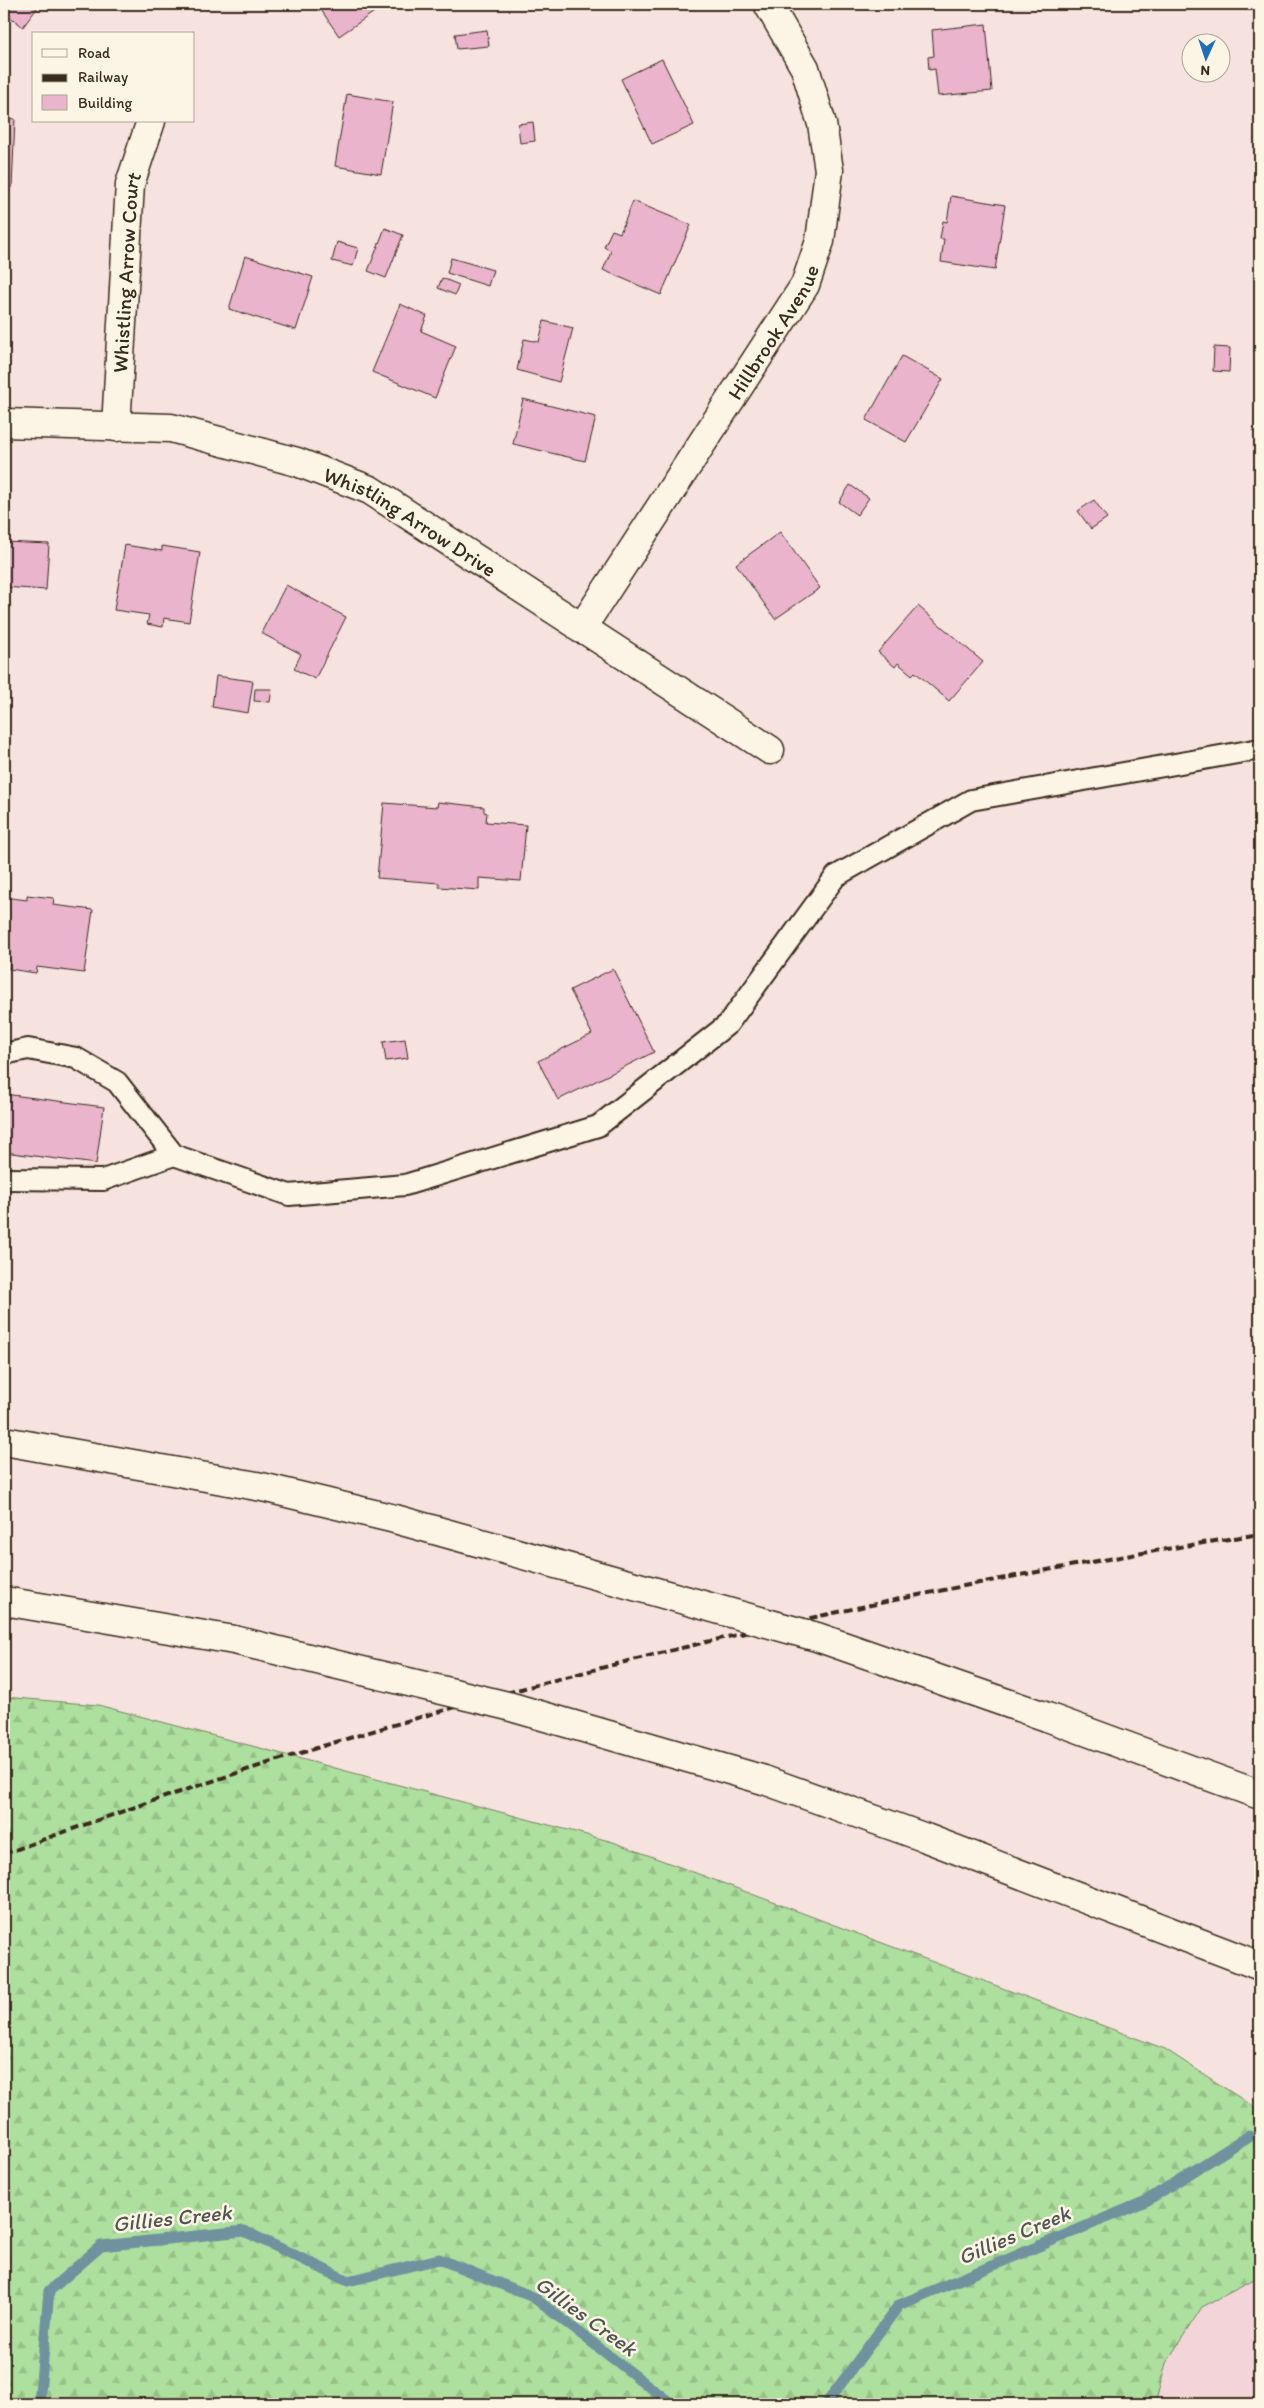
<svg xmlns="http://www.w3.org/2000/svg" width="1264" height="2408" viewBox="0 0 1264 2408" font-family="Itim,sans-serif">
<defs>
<pattern id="forest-firs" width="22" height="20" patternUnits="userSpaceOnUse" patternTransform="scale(1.25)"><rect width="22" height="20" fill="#addf9f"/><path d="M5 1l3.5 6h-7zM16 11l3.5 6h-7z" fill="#96c088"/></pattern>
</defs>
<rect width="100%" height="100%" fill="#f6e2de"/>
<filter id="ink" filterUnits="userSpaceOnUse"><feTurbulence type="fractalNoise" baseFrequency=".02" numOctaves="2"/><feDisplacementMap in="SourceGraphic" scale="10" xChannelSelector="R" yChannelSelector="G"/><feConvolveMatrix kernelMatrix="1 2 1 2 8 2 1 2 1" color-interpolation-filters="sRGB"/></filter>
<g filter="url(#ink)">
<!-- built -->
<polygon fill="#f2d4d9" points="1260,2277 1260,2404 1155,2404 1166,2363 1202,2307"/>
<!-- forest -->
<polygon fill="url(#forest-firs)" stroke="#74845e" points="4,1697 98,1705 613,1842 1165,2049 1260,2111 1260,2277 1202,2307 1166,2363 1155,2404 4,2404"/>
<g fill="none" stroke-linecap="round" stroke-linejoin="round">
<!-- stream -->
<g stroke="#6f929e" stroke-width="11">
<polyline points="39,2404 49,2291 101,2246 244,2231 348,2281 439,2259 533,2297 672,2404"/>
<polyline points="826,2404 899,2305 1146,2201 1249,2136"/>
</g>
</g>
<!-- building -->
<g fill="#e9b4cc" stroke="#3b2a1e">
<polygon points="4,4 40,4 23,27 4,12"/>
<polygon points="317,4 386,4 339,36"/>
<polygon points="986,24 992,91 938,96 935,69 929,70 928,57 934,56 932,30"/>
<polygon points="487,30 489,46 457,49 455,34"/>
<polygon points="662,59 694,125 652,144 621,79"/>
<polygon points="347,94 393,102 381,174 335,166"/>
<polygon points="4,118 15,119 12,187 4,187"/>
<polygon points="533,122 535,141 520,143 518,124"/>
<polygon points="951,196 1005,205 995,270 941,262 944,239 940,239 943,221 947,222"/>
<polygon points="633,201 691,225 661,295 603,270 611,251 604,247 612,230 620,233"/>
<polygon points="385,228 403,235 386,278 368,271"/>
<polygon points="337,242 358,248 353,266 332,261"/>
<polygon points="245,256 313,277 296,330 229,309"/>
<polygon points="451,258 493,270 488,286 447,273"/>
<polygon points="442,278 459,285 455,295 438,288"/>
<polygon points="400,304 427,316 421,331 456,346 435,398 372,372"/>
<polygon points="544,321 573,328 559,382 517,370 524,339 539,342"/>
<polygon points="1214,347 1230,348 1229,372 1213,371"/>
<polygon points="902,356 943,379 906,442 866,420"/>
<polygon points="523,399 596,417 585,461 513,444"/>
<polygon points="850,485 869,498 857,515 839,502"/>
<polygon points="1094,500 1107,518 1091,529 1078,511"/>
<polygon points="780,532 820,588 775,619 736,564"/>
<polygon points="4,542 49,544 46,590 4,587"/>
<polygon points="125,545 162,551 162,546 200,552 189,622 164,618 163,627 147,624 149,615 114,610"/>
<polygon points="286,585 346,617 315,679 294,669 301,654 261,633"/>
<polygon points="918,606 983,662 949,701 915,672 912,675 898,663 895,667 878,652"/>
<polygon points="216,676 253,681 248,713 212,707"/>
<polygon points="255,689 272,689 270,702 254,701"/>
<polygon points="438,802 484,807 484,812 487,813 486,822 526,825 521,881 479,878 479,890 439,887 439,883 377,878 384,803 437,807"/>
<polygon points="27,895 54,898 53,905 93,910 84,973 37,967 36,973 9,969 10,961 4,960 4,897 27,900"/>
<polygon points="613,969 654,1052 558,1100 538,1061 592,1034 570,990"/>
<polygon points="405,1039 408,1058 386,1061 383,1042"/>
<polygon points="4,1094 104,1107 96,1164 4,1152"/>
</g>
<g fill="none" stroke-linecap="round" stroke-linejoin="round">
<defs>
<g id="lane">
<polyline points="4,1054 28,1049 76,1058 117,1082 174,1155 289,1195 405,1185 598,1126 728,1024 836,876 971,800 1260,749"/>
<polyline points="4,1179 103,1180 174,1155"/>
</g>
<g id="street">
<path id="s1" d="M4 423 171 428 297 462 370 490 770 750"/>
<path id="s2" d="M116 427 130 184 151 121"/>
<path id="s3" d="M581 629 805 285 820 241 829 170 822 124 805 68 768 4"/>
</g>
<g id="highway">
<polyline points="4,1441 262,1487 395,1519"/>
<polyline points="4,1601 234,1640"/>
<polyline points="1047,1717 1260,1795"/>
<polyline points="764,1780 926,1838 1260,1966"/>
</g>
</defs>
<!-- lane casing -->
<use href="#lane" stroke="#3b2a1e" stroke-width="24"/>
<!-- street casing -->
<use href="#street" stroke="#3b2a1e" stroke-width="31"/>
<!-- highway casing -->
<use href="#highway" stroke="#3b2a1e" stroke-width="31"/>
<!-- lane -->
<use href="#lane" stroke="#fcf5e5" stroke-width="20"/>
<!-- street -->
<use href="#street" stroke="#fcf5e5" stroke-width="28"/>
<!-- highway -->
<use href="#highway" stroke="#fcf5e5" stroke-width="28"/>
<!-- rail -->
<path stroke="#3b2a1e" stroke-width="4" stroke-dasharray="8 4" stroke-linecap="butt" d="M4 1854C410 1703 833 1600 1260 1534"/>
<defs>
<g id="highway-bridge">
<polyline points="395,1519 817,1637 1047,1717"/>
<polyline points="234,1640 508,1706 764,1780"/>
</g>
</defs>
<!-- highway-bridge casing -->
<use href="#highway-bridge" stroke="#3b2a1e" stroke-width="31" stroke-linecap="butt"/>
<!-- highway-bridge -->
<use href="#highway-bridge" stroke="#fcf5e5" stroke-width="28"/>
</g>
</g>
<g text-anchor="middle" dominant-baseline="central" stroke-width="5" stroke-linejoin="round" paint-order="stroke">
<!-- street labels -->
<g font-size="21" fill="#3b2a1e" stroke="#fcf5e5">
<text stroke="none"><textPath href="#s2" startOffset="155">Whistling Arrow Court</textPath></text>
<text stroke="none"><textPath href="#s3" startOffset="354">Hillbrook Avenue</textPath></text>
<text stroke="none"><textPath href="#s1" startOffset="426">Whistling Arrow Drive</textPath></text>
</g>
<!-- water labels -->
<g font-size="22" font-style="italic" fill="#515654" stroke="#fcf5e5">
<text transform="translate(172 2218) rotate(-6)">Gillies Creek</text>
<text transform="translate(1014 2235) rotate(-23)">Gillies Creek</text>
<text transform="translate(586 2316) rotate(36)">Gillies Creek</text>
</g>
</g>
<!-- margin -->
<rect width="1264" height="2408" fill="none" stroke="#fcf5e5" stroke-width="20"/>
<rect x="10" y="10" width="1244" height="2388" fill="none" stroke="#3b2a1e" stroke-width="2" filter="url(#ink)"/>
<!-- legend -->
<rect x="32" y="32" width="162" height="90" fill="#fcf5e5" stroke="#afa495"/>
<rect x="42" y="49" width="25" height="8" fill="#fcf5e5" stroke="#afa495"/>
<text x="78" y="58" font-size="15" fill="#3b2a1e">Road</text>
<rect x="42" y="74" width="25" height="8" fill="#3b2a1e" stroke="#afa495"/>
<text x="78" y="82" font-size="15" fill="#3b2a1e">Railway</text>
<rect x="42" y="95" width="25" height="15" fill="#e9b4cc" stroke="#afa495"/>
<text x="78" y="108" font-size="15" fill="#3b2a1e">Building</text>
<!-- north arrow -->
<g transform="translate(1206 58) rotate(183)"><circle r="24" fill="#fcf5e5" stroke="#afa495"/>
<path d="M0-4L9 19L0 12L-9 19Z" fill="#1f6fb2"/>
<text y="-8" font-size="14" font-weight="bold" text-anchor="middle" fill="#3b2a1e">N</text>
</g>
</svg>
